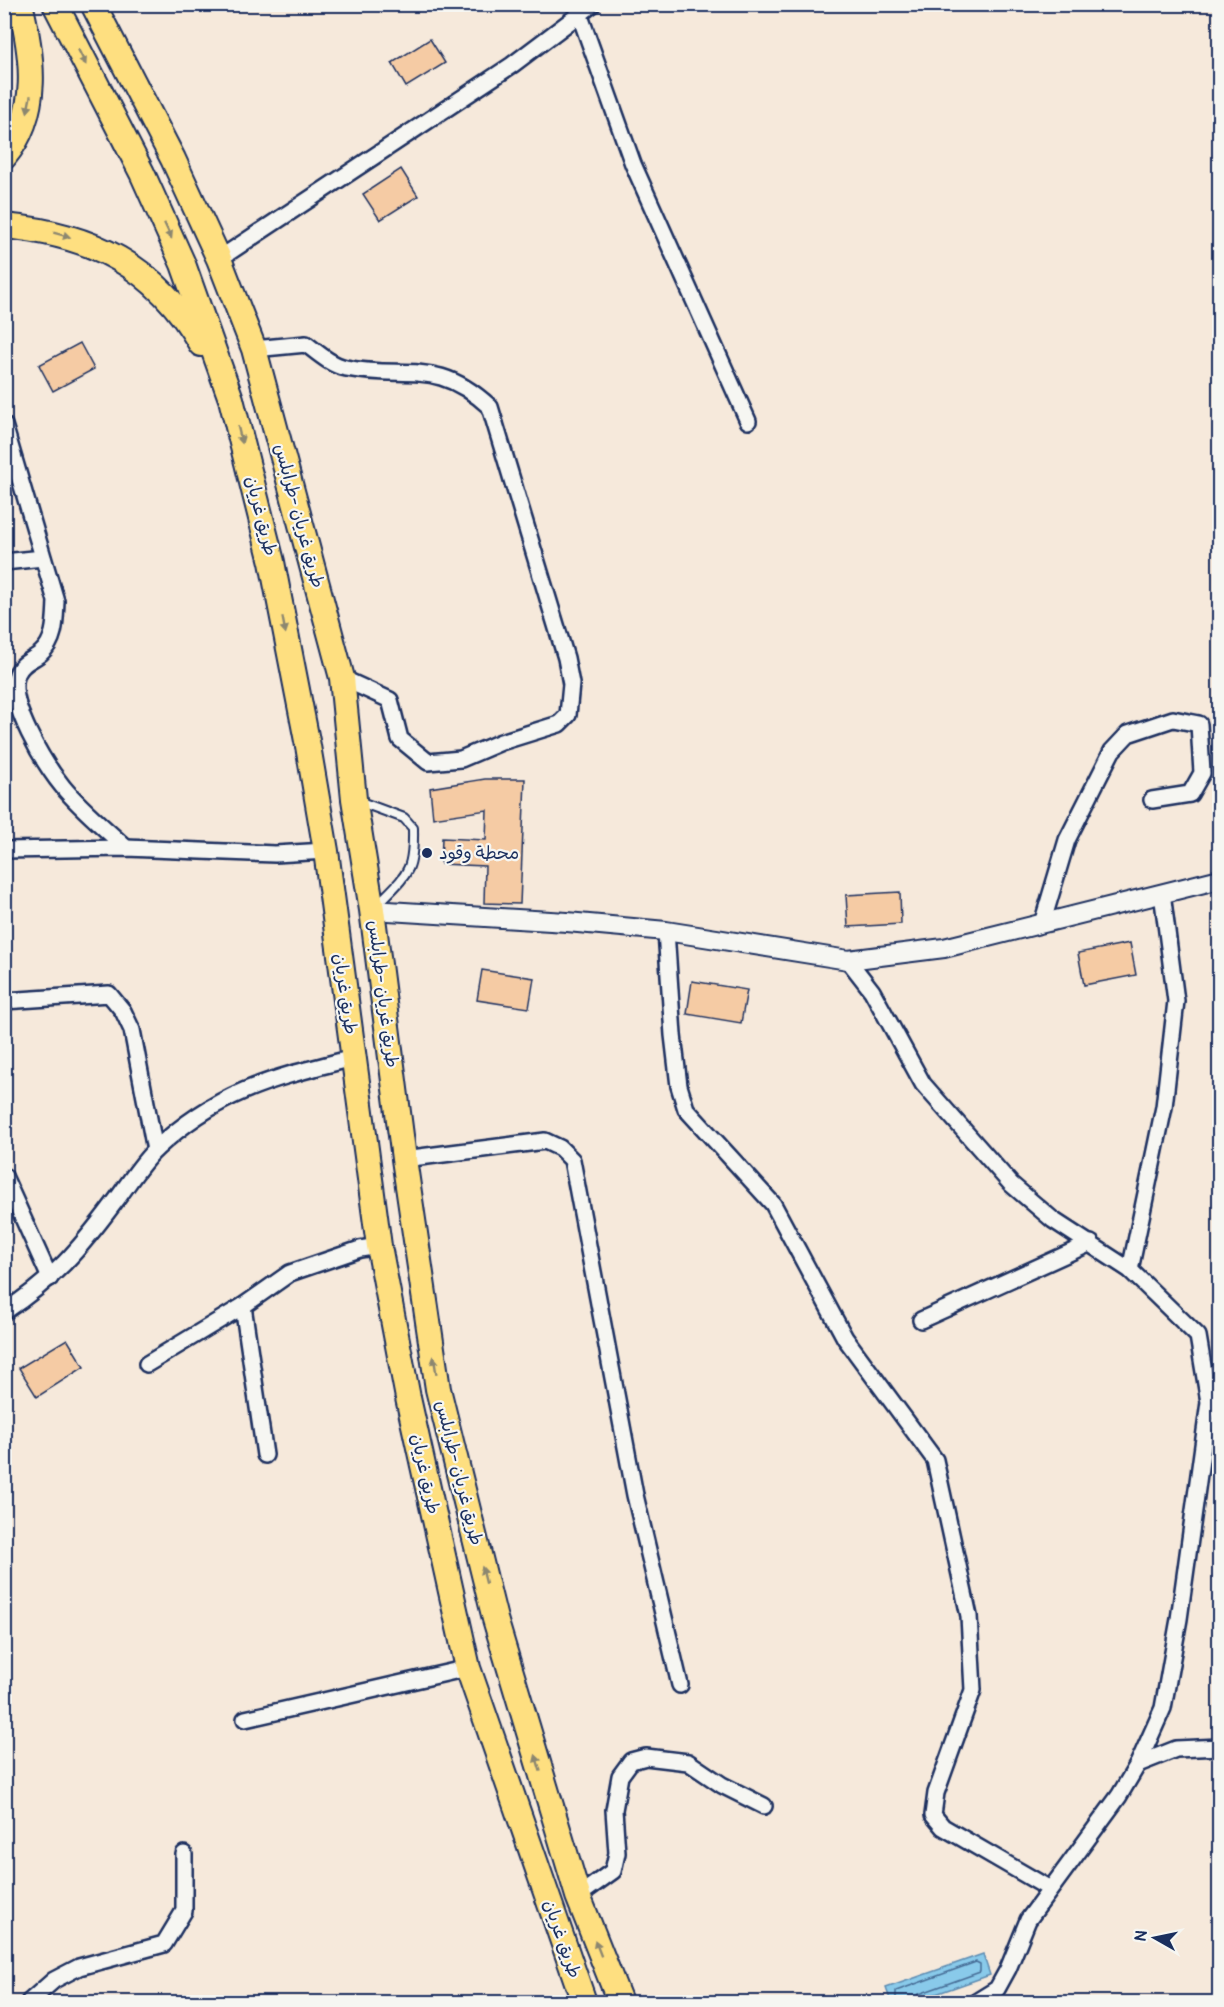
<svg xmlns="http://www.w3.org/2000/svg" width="1224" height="2007" viewBox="0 0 1224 2007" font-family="Pangolin,'Playpen Sans Arabic',sans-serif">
<rect width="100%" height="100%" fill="#f6e9db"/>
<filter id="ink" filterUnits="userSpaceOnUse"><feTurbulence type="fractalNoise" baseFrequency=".0167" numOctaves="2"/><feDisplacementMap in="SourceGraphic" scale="12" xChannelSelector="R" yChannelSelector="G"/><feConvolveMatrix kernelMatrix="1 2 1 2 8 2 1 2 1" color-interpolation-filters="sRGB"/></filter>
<g filter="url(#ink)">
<!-- water -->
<polygon fill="#89caea" stroke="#5d8cb2" stroke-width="1.5" points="983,1954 990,1975 913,2002 891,2002 886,1988"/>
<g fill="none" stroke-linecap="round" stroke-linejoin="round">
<!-- shore -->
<polyline stroke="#476d96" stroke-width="1.5" points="896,2002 896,1991 976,1962 980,1964 980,1972 919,1994 914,2002"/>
</g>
<!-- building -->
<g fill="#f5cba4" stroke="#1b2f5e" stroke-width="1.5">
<polygon points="430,39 445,63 406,87 392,63"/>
<polygon points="401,169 418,196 380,220 363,194"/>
<polygon points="80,343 94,369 53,391 39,365"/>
<polygon points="485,779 525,779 520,904 484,903 485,866 441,864 442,838 486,840 487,810 433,818 430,788"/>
<polygon points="900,892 901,924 848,927 846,895"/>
<polygon points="1130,943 1136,975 1084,985 1078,953"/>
<polygon points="482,970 534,978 529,1008 477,1000"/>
<polygon points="692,981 747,990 741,1023 687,1014"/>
<polygon points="67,1339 84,1367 37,1397 19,1368"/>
</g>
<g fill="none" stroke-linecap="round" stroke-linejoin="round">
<defs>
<path id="service" d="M358 801 404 818 413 828C414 873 407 874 377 905"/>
<g id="minor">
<polyline points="579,13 633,164 748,421"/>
<polyline points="219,259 512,65 593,4"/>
<path d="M254 349 306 344C318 353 331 365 346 368 407 380 436 357 490 407L566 658 571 684 568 715 559 724 501 742 461 759 428 762 400 739 390 700 342 678"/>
<path d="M4 425 56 601C55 619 56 640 41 653 33 660 22 662 17 674 6 702 45 765 63 787 81 809 105 828 126 848"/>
<polyline points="4,562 43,558"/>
<polyline points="4,850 126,848 275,854 326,851"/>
<polyline points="1042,924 1067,840 1112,751 1128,734 1173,719 1199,724 1202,773 1190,794 1152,800"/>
<polyline points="666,931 673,1035 679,1086 686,1109 773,1204 845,1338 935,1460 969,1616 973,1690 936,1793 933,1815 943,1827 1050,1889"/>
<polyline points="848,960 872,991 923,1084 1011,1184 1053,1220 1130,1270 1198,1336 1209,1402 1179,1619 1163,1708 1138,1764 1119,1796 1028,1920 1008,1969 997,1989 976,2002"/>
<polyline points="4,1001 109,994 123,1011 132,1030 155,1150"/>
<polyline points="404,1159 545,1141 560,1148 572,1160 635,1495 680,1685"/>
<polyline points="4,1176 50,1278"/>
<polyline points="1130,1270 1164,1107 1176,1001 1162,893"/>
<polyline points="243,1306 265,1455"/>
<path d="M4 1312C54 1279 79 1250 114 1203 128 1185 140 1164 156 1149 219 1090 274 1078 353 1058"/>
<polyline points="921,1320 1091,1243"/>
<polyline points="147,1364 243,1306 290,1273 360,1249 379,1246"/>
<polyline points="245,1719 468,1668"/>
<polyline points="1138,1764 1176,1749 1220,1747"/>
<polyline points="578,1896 613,1871 617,1853 614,1810 620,1776 631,1761 646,1757 688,1762 722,1785 764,1806"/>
<polyline points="29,2002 54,1980 79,1967 164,1944 184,1911 184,1854"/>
</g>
<polyline id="tertiary" points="372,910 567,922 666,931 848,960 944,948 1220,879"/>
<g id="trunk">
<polyline points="55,4 142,173 183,264 231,399 272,562 308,746 326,851 379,1246 408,1398 468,1668 584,2002"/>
<polyline points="93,4 173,159 219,259 254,349 342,678 354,799 372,910 404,1159 438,1389 495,1619 578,1896 620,2002"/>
<path d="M4 157C41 113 33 56 20 4"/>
<path d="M4 226C91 234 157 266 201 344"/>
</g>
</defs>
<!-- service casing -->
<use href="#service" stroke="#1b2f5e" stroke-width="12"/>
<!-- minor casing -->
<use href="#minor" stroke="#1b2f5e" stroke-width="20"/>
<!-- tertiary casing -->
<use href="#tertiary" stroke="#1b2f5e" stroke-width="22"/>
<!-- trunk casing -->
<use href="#trunk" stroke="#1b2f5e" stroke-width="28"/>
<!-- service -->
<use href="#service" stroke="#f6f6f2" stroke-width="8"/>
<!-- minor -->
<use href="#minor" stroke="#f6f6f2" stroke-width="15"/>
<!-- tertiary -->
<use href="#tertiary" stroke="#f6f6f2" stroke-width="18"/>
<!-- trunk -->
<use href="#trunk" stroke="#fedf80" stroke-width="24"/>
</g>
<!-- one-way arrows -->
<defs><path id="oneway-solid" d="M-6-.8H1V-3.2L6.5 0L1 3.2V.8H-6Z" transform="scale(1.5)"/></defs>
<g fill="#8c876f">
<use href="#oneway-solid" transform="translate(82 57) rotate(63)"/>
<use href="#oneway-solid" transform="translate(29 104) rotate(101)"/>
<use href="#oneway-solid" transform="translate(168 231) rotate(65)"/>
<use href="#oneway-solid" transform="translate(62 235) rotate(15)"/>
<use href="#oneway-solid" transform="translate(240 435) rotate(76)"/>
<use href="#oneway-solid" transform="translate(284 625) rotate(79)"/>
<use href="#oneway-solid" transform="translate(435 1365) rotate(-99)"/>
<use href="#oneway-solid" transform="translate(484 1575) rotate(-104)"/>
<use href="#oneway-solid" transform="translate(538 1763) rotate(-107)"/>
<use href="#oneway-solid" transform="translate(598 1948) rotate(-111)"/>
</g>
</g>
<!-- markers -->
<circle fill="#1b2f5e" stroke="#f6f6f2" stroke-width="2" cx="427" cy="853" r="6"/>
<g text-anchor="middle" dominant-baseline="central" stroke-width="4.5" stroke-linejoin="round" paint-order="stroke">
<!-- street labels -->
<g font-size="18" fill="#1b2f5e" stroke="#f6f6f2">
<text transform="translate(261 516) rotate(76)">طريق غريان</text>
<text transform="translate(299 516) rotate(75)">طريق غريان -طرابلس</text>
<text transform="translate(345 994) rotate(82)">طريق غريان</text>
<text transform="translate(383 994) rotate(83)">طريق غريان -طرابلس</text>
<text transform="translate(459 1473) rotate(76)">طريق غريان -طرابلس</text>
<text transform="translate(425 1474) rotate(78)">طريق غريان</text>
<text transform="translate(562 1939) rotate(71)">طريق غريان</text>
</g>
<!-- poi labels -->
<g font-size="18" fill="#1b2f5e" stroke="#f6f6f2" text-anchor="start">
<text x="439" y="853">محطة وقود</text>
</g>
</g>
<!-- margin -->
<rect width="1224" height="2007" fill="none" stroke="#f6f6f2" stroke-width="24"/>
<rect x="12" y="12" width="1200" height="1983" fill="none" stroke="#1b2f5e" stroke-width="2" filter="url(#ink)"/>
<!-- north arrow -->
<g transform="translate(1155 1938) rotate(279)" stroke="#f6f6f2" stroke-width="4.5" paint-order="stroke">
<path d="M0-4.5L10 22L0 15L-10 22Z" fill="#1b2f5e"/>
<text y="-9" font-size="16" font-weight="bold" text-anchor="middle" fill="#1b2f5e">N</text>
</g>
</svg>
